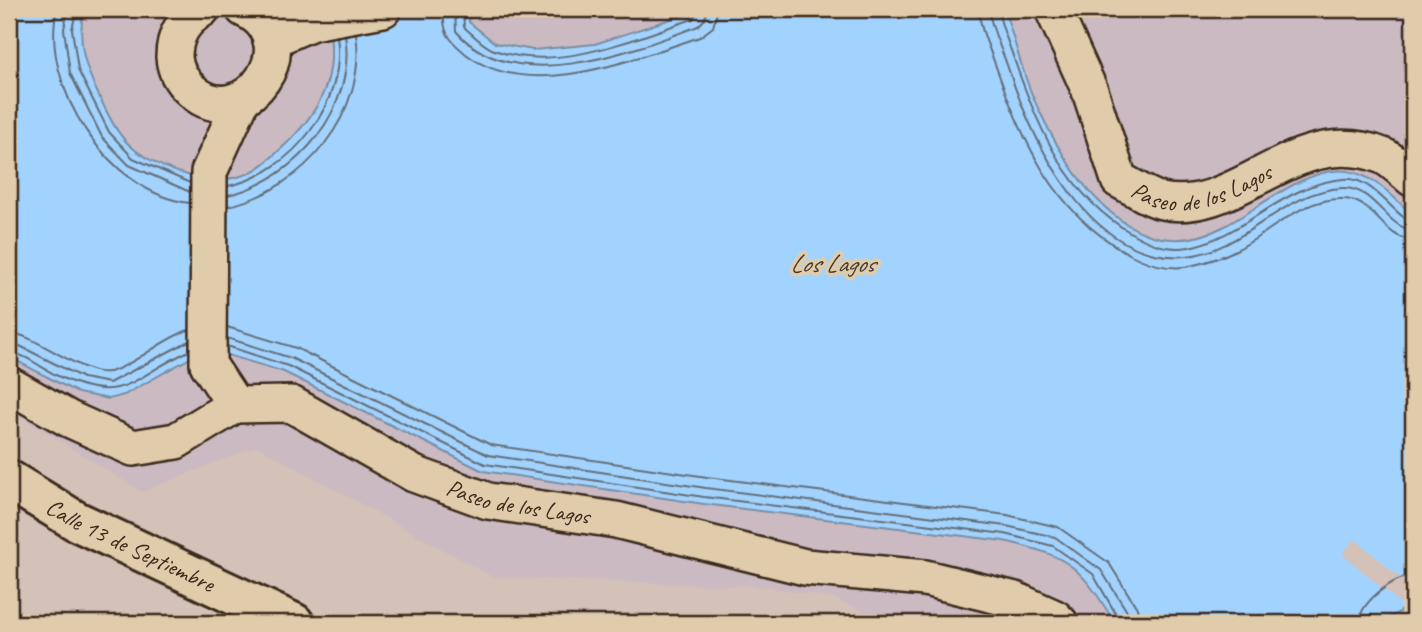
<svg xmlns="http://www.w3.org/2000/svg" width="1422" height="632" viewBox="0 0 1422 632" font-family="Caveat,sans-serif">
<rect width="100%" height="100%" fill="#d4c1b8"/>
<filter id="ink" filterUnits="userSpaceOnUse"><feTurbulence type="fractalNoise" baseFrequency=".0143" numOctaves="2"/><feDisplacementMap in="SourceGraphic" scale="14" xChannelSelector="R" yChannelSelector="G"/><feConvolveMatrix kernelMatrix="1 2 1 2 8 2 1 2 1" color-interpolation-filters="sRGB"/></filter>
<g filter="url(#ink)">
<!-- built -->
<polygon fill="#cbbac2" points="9,9 1413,9 1413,623 890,623 833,598 769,587 492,577 257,446 142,492 9,409"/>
<!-- water -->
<path fill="#a2d3ff" stroke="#798fa5" stroke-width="2" d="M9 9H84C76 43 86 70 101 100 110 119 120 140 138 152 166 172 211 187 244 175 259 170 271 158 283 147 326 107 342 66 324 9H470L469 22 495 43 533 50 595 44 701 9H1004C1016 43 1024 82 1041 114 1074 183 1136 272 1223 227 1257 210 1306 166 1347 171 1374 175 1394 197 1412 215L1413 600 1406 608 1380 623H1115C1080 566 1070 556 1004 541L704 504 483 471 284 372 218 352 194 356 124 395 109 399 78 393 9 357Z"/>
<!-- pier -->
<polygon fill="#d4c1b8" points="1355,539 1413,589 1413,600 1406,608 1342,554"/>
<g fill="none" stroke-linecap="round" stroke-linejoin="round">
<!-- shore -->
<g stroke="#646e78" stroke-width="2">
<path d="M57 9C39 85 109 194 190 203"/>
<polyline points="68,9 64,29 70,73 102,137 129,165 190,192"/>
<polyline points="77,9 72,29 78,70 109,132 133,158 190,183"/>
<path d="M444 9C442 32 449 40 466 54 529 103 633 59 700 37L713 27 718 9"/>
<path d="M455 9 456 31C513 98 630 52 698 26L705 19 707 9"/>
<path d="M463 9 464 27C472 34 483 46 494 50 558 73 632 39 693 19L698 9"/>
<path d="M979 9C979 27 989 47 995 64 1021 138 1053 211 1124 251 1144 263 1171 272 1194 265 1207 262 1222 257 1234 251 1269 235 1301 197 1343 199 1374 199 1383 239 1413 240"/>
<path d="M989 9C990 27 1001 47 1007 65 1032 140 1089 265 1187 256 1245 250 1283 191 1342 188 1374 186 1386 228 1413 230"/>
<path d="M998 9C1000 25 1009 43 1014 59 1038 128 1067 197 1133 234 1150 244 1169 251 1189 247 1245 236 1283 184 1343 179 1375 176 1394 219 1413 221"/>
<path d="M228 186C292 173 347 102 337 37"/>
<path d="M228 195C297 180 357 107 345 35"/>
<path d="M228 206C304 190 368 112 356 34"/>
<polyline points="227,327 296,348 491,445 707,477 1007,515 1058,527 1109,563 1137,608 1140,623"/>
<path d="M9 333C36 333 87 381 113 371 140 361 162 339 189 330"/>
<polyline points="227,338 291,358 488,455 706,488 1006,526 1055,537 1101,570 1128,613 1130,623"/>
<polyline points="9,343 18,345 83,378 109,383 189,341"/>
<polyline points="227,346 288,366 485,464 704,497 1005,534 1053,546 1093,574 1121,623"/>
<path d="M9 352C25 354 43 369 58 376 124 407 132 377 189 351"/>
<path d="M1359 623C1360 602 1393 577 1413 576"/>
</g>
<defs>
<g id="pedestrian">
<path d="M202 9C184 20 174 35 174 57 175 70 181 81 191 90 243 139 312 40 244 9"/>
<path id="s1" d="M1053 9 1090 91 1119 180C1132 186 1148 198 1162 201 1239 217 1294 121 1383 156 1394 161 1404 172 1413 179"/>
<polyline points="271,40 312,22 383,9"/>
<path id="s2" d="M9 385 69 419 133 448 176 441 235 405 291 404 414 474 488 501 616 520 805 567 925 578 1015 600 1055 618 1060 623"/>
<polyline points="235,405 208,364 209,172 242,99"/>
</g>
<g id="minor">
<path id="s3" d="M9 480 76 521 294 623"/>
</g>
</defs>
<!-- pedestrian casing -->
<use href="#pedestrian" stroke="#3b2a1e" stroke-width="40"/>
<!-- minor casing -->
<use href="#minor" stroke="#3b2a1e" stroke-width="44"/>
<!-- pedestrian -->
<use href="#pedestrian" stroke="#e0ccaa" stroke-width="35"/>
<!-- minor -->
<use href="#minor" stroke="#e0ccaa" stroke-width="38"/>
</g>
</g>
<g text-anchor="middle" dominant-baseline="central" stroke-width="7" stroke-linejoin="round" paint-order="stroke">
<!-- street labels -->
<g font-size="24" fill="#3b2a1e" stroke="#e0ccaa">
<text stroke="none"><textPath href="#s1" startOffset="273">Paseo de los Lagos</textPath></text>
<text stroke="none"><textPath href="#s2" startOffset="558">Paseo de los Lagos</textPath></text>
<text stroke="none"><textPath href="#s3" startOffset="138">Calle 13 de Septiembre</textPath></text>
</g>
<!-- water labels -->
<g font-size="26" font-style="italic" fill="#453b34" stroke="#e0ccaa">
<text x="832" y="263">Los Lagos</text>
</g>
</g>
<!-- margin -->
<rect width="1422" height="632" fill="none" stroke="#e0ccaa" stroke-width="35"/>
<rect x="18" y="18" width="1387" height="597" fill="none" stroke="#3b2a1e" stroke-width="2.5" filter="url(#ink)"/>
</svg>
